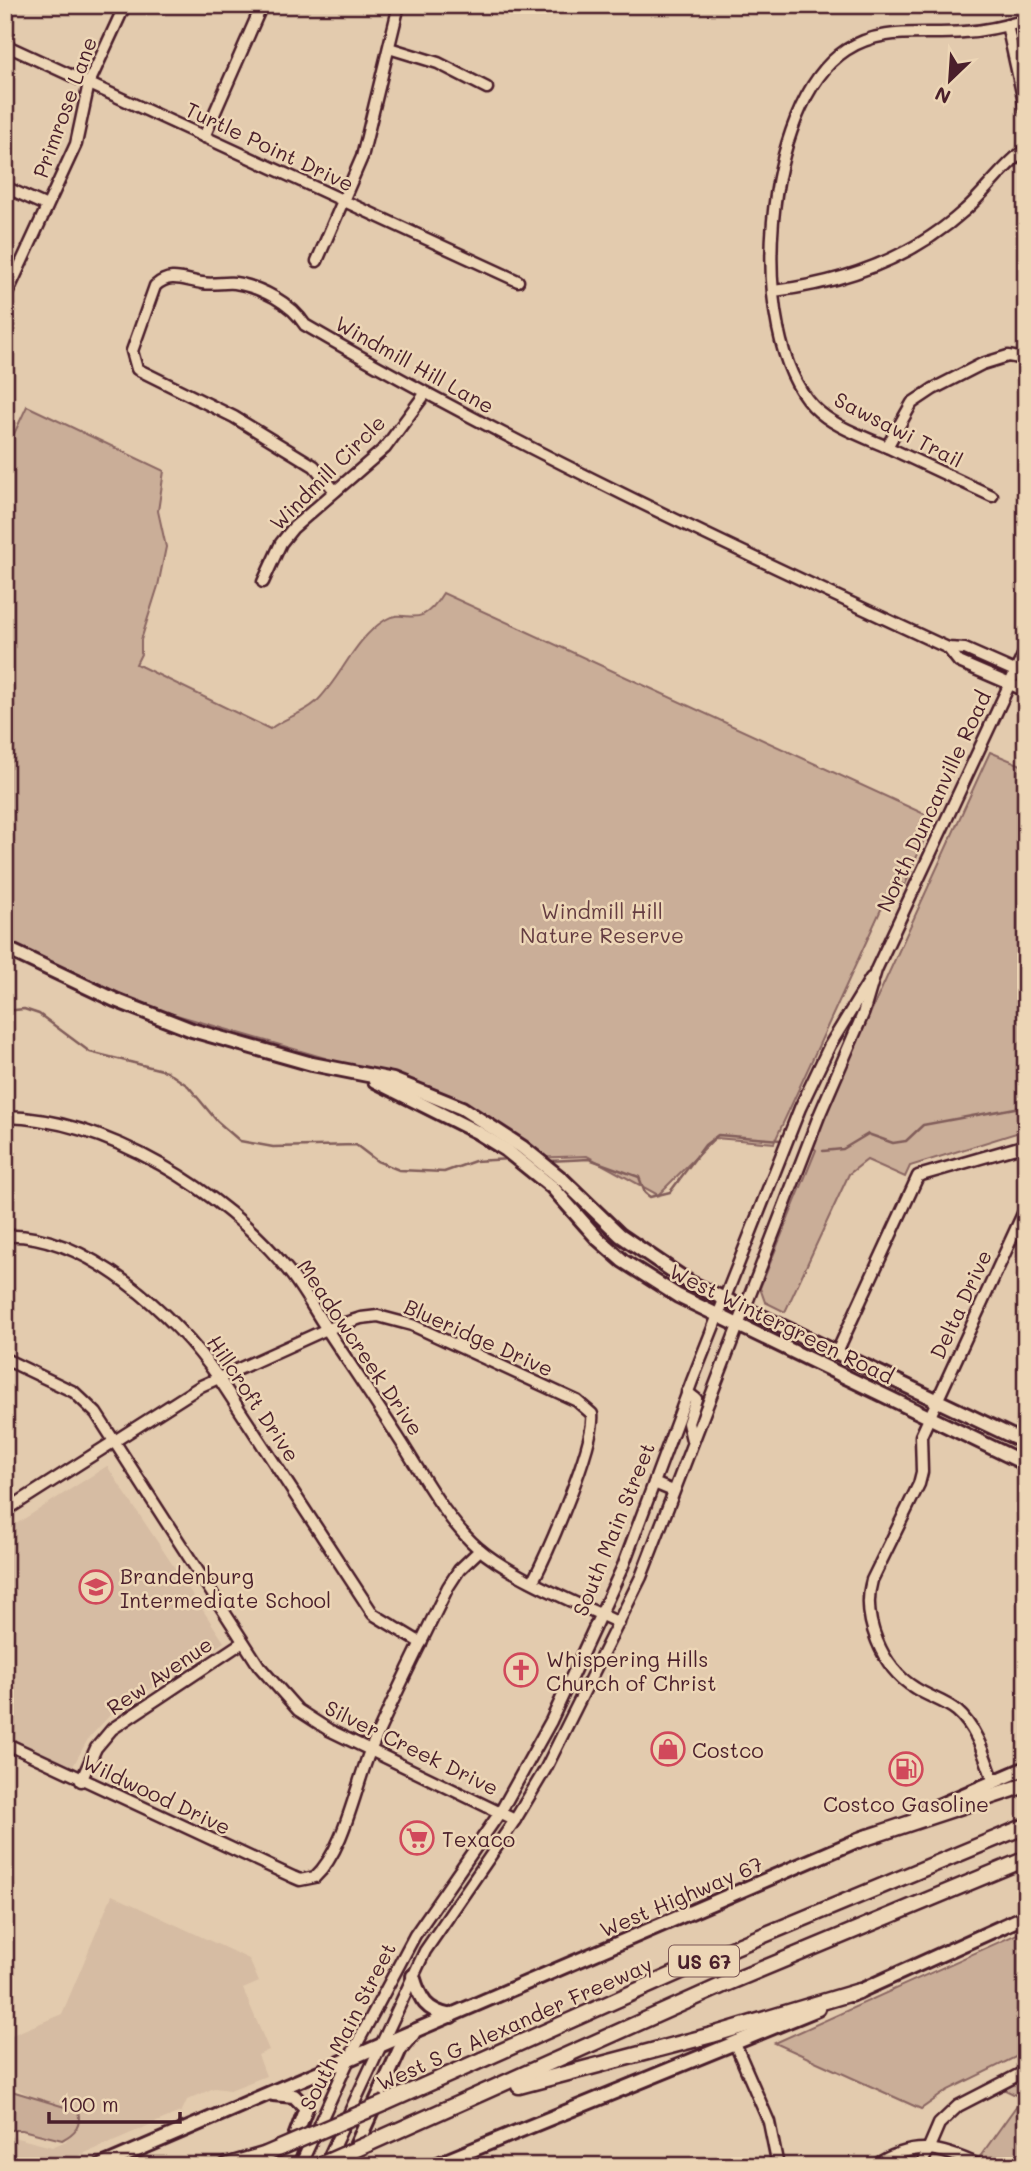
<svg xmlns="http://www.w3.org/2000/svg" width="1031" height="2171" viewBox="0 0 1031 2171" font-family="Mali,sans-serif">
<rect width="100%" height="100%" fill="#e3cbae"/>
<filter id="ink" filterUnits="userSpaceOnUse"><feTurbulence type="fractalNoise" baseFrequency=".0143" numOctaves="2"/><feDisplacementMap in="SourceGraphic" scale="14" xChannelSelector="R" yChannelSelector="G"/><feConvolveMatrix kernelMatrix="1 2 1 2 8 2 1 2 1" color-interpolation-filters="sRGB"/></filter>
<g filter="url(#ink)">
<!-- built -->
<g fill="#d6bca3">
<polygon points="107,1466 224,1642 110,1715 88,1739 72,1768 5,1737 5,1531"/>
<polygon points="112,1895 249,1959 259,1982 243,1989 269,2050 258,2055 266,2076 230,2090 214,2088 187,2100 182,2111 55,2166 5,2166 5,2135 52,2147 66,2141 74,2127 70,2119 18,2089 5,2088 5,2045 12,2035 62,2014"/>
</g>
<!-- green -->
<g fill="#caae98" stroke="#8a6662" stroke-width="2">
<path d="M27 406 164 471 158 511 166 547 158 586 141 640V654L136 664 270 729C284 718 303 714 316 702 342 677 353 640 385 620 407 606 418 634 443 593L933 818 905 885 894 881 774 1143 715 1138 658 1195 587 1156 530 1158 465 1112 404 1081 149 1007 5 940V453Z"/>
<polygon points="990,752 1026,767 1026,1130 910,1166 905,1177 867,1160 849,1174 785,1312 765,1302 760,1288 816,1150 810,1145"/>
<polygon points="1026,1930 1026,2052 948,2090 921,2109 775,2043"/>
<polygon points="1026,2078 1026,2166 997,2166 979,2158 1022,2098 1003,2089"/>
<path d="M5 2089 78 2111C82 2126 75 2133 62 2140L22 2130H5Z"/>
</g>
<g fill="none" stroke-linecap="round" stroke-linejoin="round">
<!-- stream -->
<g stroke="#815d5a" stroke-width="2.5">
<polyline points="5,1011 24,1009 39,1014 90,1052 166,1071 188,1086 217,1121 240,1141 273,1147 356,1145 377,1161 399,1170 444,1172 475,1161 510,1159"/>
<polyline points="823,1151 843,1149 868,1134 893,1143 906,1141 923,1125 1026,1106"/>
<polyline points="548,1161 589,1159 639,1177 645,1193 650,1197 670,1192 705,1145 718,1135 781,1140"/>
</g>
<defs>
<g id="minor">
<polyline points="1007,25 1026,111"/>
<polyline points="5,45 518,281"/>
<polyline points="389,48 438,63 487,88"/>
<polyline points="204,137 262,5"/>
<polyline points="5,187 47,206"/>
<polyline points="317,261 362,157 399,5"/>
<path d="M774 291C845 282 911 259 965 210 987 191 1002 166 1026 149"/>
<polyline points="5,298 76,144 89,83 125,5"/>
<polyline points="887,447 912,403 933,389 982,364 1008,356 1026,359"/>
<path d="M335 491 314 466 234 417 137 369 132 351 155 286C170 272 183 280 202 283 213 285 224 282 235 283 261 287 291 303 305 325 513 446 730 547 948 648L965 649 1026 676"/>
<path d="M992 496C957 480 922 463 887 447 862 436 832 426 813 406 746 335 762 105 846 50 883 26 922 36 964 32 985 31 1006 26 1026 20"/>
<polyline points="263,582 281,543 293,528 385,448 425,394"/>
<polyline points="948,648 959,662 1026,691"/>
<path d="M5 1117C108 1119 223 1191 287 1269 303 1288 314 1310 328 1331 351 1366 375 1401 398 1437 422 1474 445 1519 478 1548 510 1576 579 1604 619 1623"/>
<polyline points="1022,1147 1026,1159"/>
<path d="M5 1236C85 1232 176 1316 218 1377L373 1614 421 1643"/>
<polyline points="837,1352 918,1176 1026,1145"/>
<polyline points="5,1359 74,1392 96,1413 259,1666 298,1710 329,1730 515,1820"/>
<polyline points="687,1392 696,1399 688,1423 692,1440"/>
<polyline points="654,1483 673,1491"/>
<path d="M5 1511 201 1386 327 1329 361 1318 378 1316 412 1325 577 1401 592 1414C596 1442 548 1552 533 1581"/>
<path d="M5 1743 293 1877 300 1880 315 1877C344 1850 355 1788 370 1751 394 1695 422 1641 448 1587L459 1570 480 1550"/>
<polyline points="81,1781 96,1748 112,1729 243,1642"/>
<path d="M994 1782C985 1758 977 1728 957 1711 945 1701 929 1697 915 1688 882 1668 861 1618 872 1580L919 1484 922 1472 921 1436 1026 1207"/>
<polyline points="735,2044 769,2122 778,2166"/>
<polyline points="326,2163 425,1951 515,1820 546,1768 641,1577 819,1116 863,1014 876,970 1026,649"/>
<polyline points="300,2166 350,2057 415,1935 501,1811 551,1721 623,1566 692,1381 800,1108 830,1045 871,978"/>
<path d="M874 2166C914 2140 941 2147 981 2166"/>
<polyline points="921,2166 939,2124 958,2106 1026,2071"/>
</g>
<g id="major">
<polyline points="5,948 115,1000 192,1030 312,1064 393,1080 462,1108 522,1147 563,1180 620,1235 689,1282 1026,1443"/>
<polyline points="375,1081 477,1132 506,1150 552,1187 598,1239 623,1261 678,1296 1026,1464"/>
<polyline points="917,1815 1026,1768"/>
<path d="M413 1976C420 2000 426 2011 451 2016"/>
<polyline points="851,1995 1026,1916"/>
<polyline points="273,2094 294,2096 306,2108 284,2166"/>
<polyline points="100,2166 868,1836"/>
<polyline points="347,2166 400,2049 413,2034"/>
<polyline points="433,2166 818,2009"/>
</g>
<g id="highway">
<polyline points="859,1840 1026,1785"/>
<polyline points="519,2086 712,2035 859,1991"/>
<polyline points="385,2103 733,1948 1026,1826"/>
<polyline points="370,2143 721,1986 1026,1859"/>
<polyline points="226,2166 264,2155"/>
</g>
</defs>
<!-- minor casing -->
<use href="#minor" stroke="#4a1f2b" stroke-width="15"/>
<!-- major casing -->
<use href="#major" stroke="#4a1f2b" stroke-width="18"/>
<!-- highway casing -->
<use href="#highway" stroke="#4a1f2b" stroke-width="19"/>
<!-- minor -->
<use href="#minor" stroke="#edd6b6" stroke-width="10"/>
<!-- major -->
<use href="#major" stroke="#edd6b6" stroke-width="12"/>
<!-- highway -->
<use href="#highway" stroke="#edd6b6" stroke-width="14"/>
<defs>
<g id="highway-bridge">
<polyline points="264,2155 385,2103"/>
<polyline points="318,2166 370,2143"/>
</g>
</defs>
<!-- highway-bridge casing -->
<use href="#highway-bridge" stroke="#4a1f2b" stroke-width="19" stroke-linecap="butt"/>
<!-- highway-bridge -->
<use href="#highway-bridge" stroke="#edd6b6" stroke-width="14"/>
</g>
</g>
<!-- icons -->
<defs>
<symbol id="school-ring" viewBox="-11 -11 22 22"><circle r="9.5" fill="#edd6b6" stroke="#d1495b" stroke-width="1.5"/><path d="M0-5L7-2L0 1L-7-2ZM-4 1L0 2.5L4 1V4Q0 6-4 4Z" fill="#d1495b"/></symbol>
<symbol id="church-ring" viewBox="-11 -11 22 22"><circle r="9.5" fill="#edd6b6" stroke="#d1495b" stroke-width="1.5"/><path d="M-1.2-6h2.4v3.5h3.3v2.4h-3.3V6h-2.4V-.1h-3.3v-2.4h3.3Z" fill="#d1495b"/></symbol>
<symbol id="shop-ring" viewBox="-11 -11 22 22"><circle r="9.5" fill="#edd6b6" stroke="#d1495b" stroke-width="1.5"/><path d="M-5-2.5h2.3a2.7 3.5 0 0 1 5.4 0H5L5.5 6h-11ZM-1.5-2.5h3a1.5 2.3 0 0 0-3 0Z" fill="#d1495b"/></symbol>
<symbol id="fuel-ring" viewBox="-11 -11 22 22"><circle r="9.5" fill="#edd6b6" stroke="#d1495b" stroke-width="1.5"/><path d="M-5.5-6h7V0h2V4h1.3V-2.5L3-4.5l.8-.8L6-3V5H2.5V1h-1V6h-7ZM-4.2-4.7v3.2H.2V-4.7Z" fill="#d1495b"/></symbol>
<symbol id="supermarket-ring" viewBox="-11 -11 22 22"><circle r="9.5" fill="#edd6b6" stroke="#d1495b" stroke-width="1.5"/><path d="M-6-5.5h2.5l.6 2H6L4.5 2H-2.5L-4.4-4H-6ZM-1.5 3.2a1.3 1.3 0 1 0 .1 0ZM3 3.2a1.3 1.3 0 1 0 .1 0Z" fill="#d1495b"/></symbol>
</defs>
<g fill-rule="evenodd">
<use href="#school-ring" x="77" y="1568" width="38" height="38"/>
<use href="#church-ring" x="502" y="1651" width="38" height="38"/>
<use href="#shop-ring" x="649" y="1730" width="38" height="38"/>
<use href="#fuel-ring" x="887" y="1750" width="38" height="38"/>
<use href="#supermarket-ring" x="398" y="1819" width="38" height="38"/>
</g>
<g text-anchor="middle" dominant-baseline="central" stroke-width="5" stroke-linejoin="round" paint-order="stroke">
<!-- shield labels -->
<rect fill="#edd6b6" stroke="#7b5655" stroke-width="2" x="669" y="1945.5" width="70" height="31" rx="5"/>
<g font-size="19" font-weight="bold" fill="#4a1f2b">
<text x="704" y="1961">US 67</text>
</g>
<!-- street labels -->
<g font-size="21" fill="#4a1f2b" stroke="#edd6b6">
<text transform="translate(64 107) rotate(-70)">Primrose Lane</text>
<text transform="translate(270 146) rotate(25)">Turtle Point Drive</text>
<text transform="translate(415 364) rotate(29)">Windmill Hill Lane</text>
<text transform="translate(899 429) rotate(27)">Sawsawi Trail</text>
<text transform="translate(327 472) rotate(-45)">Windmill Circle</text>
<text transform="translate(933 801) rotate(-65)">North Duncanville Road</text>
<text transform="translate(960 1304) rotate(-65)">Delta Drive</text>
<text transform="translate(782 1323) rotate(26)">West Wintergreen Road</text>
<text transform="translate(479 1337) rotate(24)">Blueridge Drive</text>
<text transform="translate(361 1347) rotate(56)">Meadowcreek Drive</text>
<text transform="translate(254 1398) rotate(56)">Hillcroft Drive</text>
<text transform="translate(613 1529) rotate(-68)">South Main Street</text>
<text transform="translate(159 1675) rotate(-34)">Rew Avenue</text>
<text transform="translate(412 1747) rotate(26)">Silver Creek Drive</text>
<text transform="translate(157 1794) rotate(25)">Wildwood Drive</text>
<text transform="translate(681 1896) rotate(-23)">West Highway 67</text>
<text transform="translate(514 2023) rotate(-24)">West S G Alexander Freeway</text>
<text transform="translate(347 2026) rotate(-63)">South Main Street</text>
</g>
<!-- park labels -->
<g font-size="21" fill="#643c41" stroke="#edd6b6">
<text x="602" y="910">Windmill Hill<tspan x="602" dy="24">Nature Reserve</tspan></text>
</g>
<!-- poi labels -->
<g font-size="21" fill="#4a1f2b" stroke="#edd6b6" text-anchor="start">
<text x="120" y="1575">Brandenburg<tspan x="120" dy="24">Intermediate School</tspan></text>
<text x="546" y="1658">Whispering Hills<tspan x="546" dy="24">Church of Christ</tspan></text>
<text x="692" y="1749">Costco</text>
<text x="906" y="1803" text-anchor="middle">Costco Gasoline</text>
<text x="442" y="1838">Texaco</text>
</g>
</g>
<!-- margin -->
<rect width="1031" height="2171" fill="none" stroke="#edd6b6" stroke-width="28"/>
<rect x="14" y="14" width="1003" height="2143" fill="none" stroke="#4a1f2b" stroke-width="2.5" filter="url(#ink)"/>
<!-- north arrow -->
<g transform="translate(950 80) rotate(205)" stroke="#edd6b6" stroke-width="5" paint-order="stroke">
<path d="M0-5L12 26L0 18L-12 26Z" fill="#4a1f2b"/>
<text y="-10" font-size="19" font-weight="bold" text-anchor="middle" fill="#4a1f2b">N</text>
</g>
<!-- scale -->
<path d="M49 2112v10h131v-10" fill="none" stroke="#4a1f2b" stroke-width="3.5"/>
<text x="60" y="2112" font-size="21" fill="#4a1f2b" stroke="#edd6b6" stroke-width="5" paint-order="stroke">100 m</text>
</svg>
